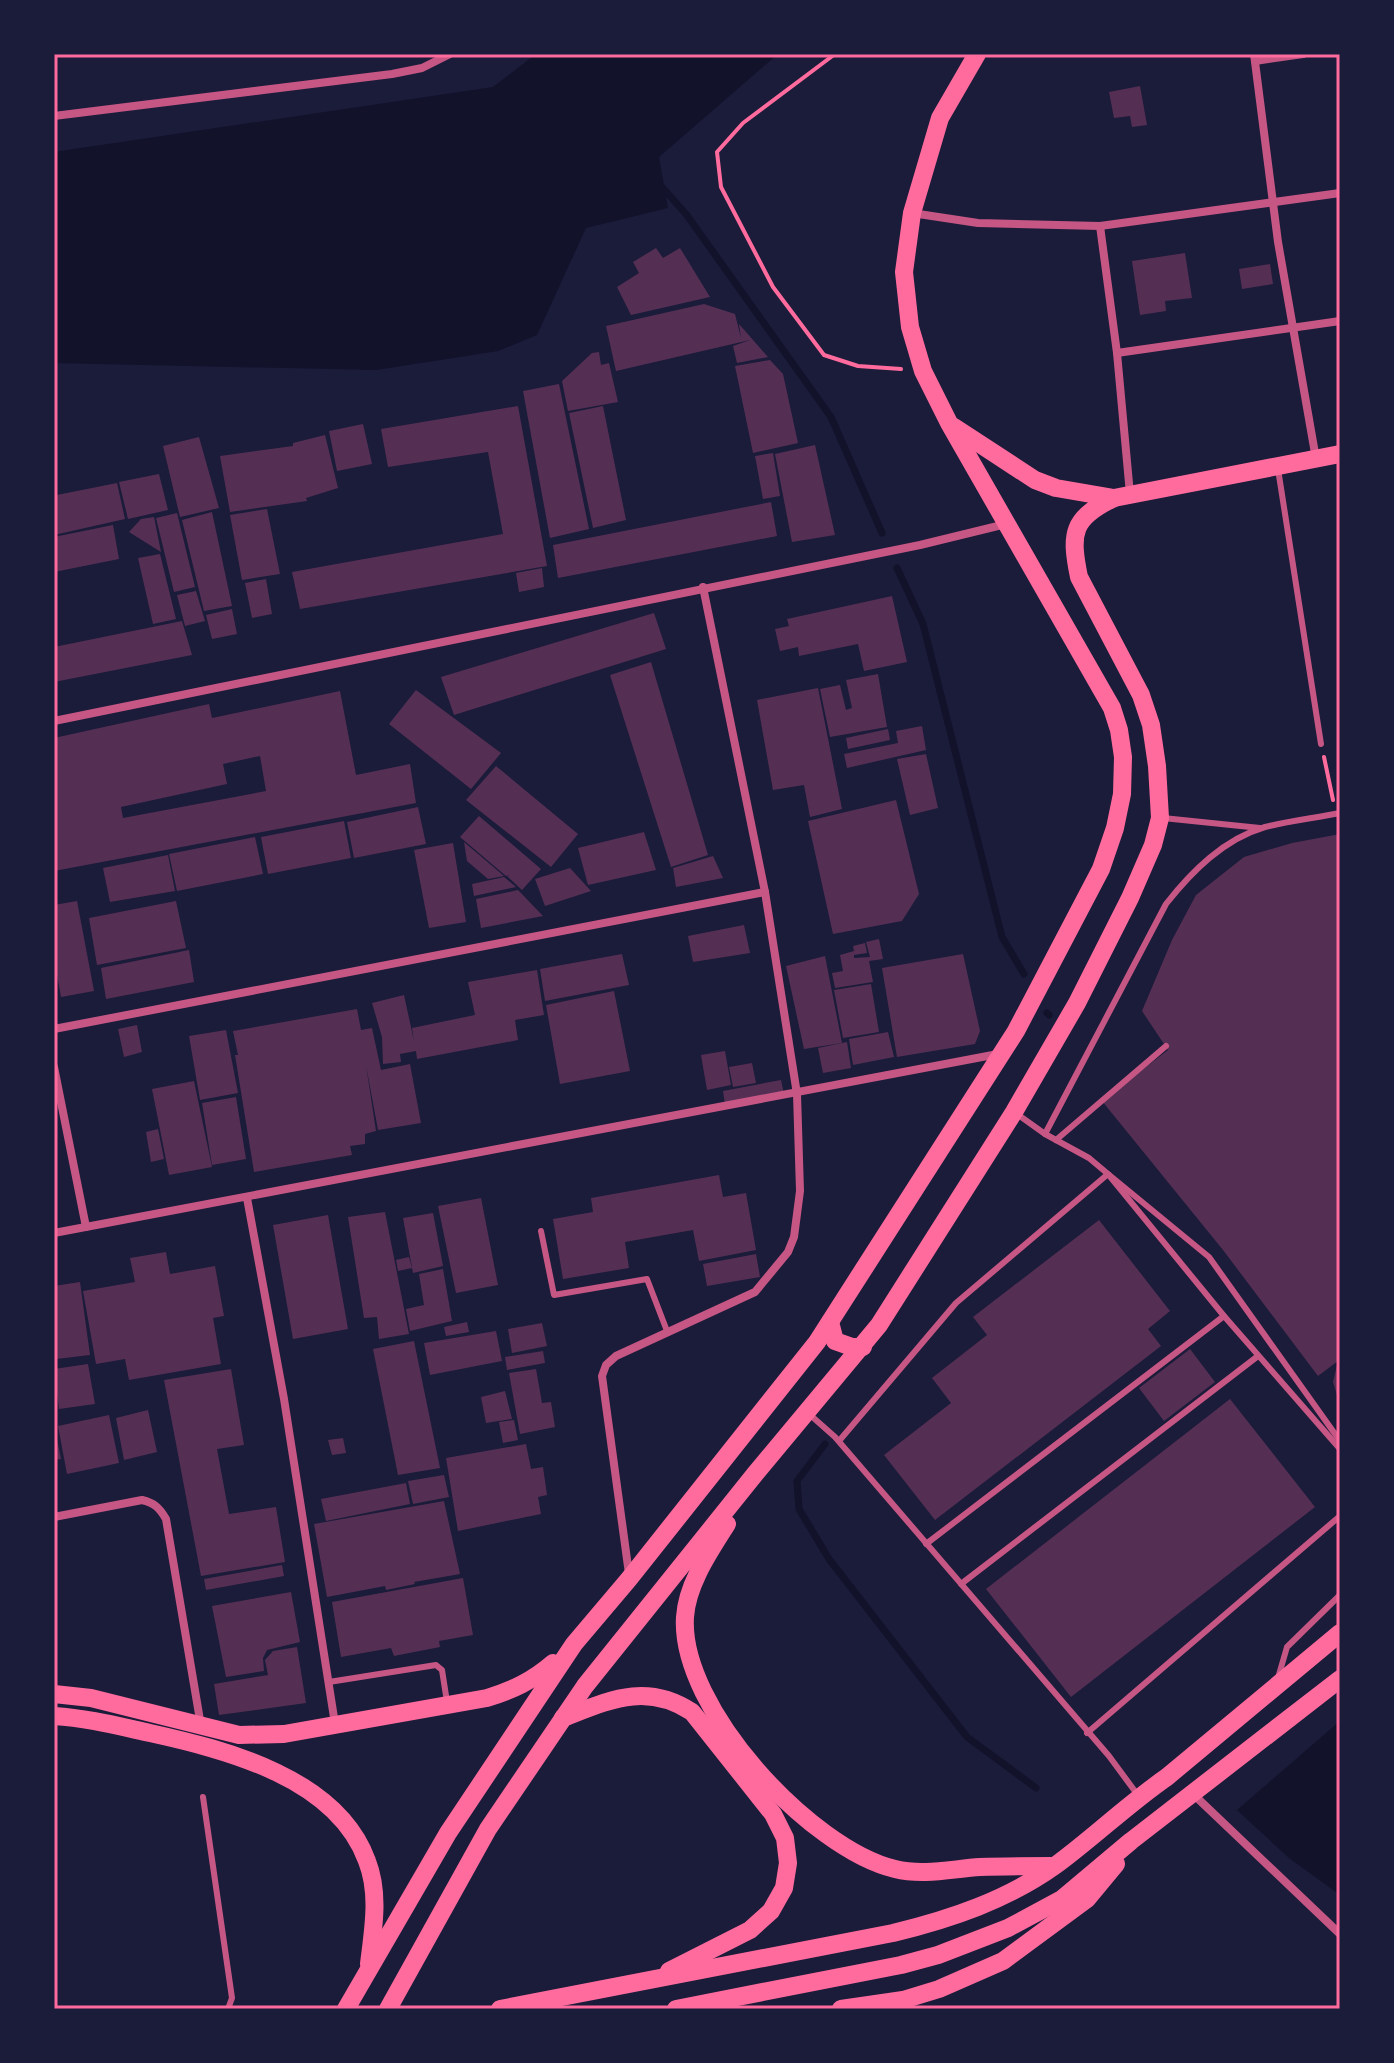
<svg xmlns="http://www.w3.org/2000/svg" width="1394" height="2063" viewBox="0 0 1394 2063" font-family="'Public Sans',sans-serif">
<rect width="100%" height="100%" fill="#1b1b3a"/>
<!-- water -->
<g fill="#12122b">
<polygon points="536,54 778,54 659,157 668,208 586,228 537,335 498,351 376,370 54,363 54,152 493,87"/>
<polygon points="1340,1721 1340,1895 1289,1858 1237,1810"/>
</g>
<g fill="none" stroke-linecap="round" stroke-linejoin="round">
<!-- stream -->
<g stroke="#12122b" stroke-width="7">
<polyline points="661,186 686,214 831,417 882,533"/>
<polyline points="897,568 923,624 1002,937 1024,974"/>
<polyline points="1047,1013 1049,1015"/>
<polyline points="825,1444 797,1481 799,1509 829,1559 967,1737 1036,1788"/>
</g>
</g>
<!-- building -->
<g fill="#542f53" fill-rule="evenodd">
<polygon points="1140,86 1147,125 1132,127 1130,116 1114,118 1109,92"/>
<polygon points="656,248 663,258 680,248 710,297 631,315 617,287 639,273 633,262"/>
<polygon points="1185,253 1192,298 1165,301 1166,311 1140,315 1132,261"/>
<polygon points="1270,264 1273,284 1242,289 1239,269"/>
<polygon points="704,304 735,314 741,338 739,324 768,357 737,363 733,346 750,340 616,371 606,326"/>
<polygon points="599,352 601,365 609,363 618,402 568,411 562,381 592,353"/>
<polygon points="770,360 783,374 798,443 753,453 735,366"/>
<polygon points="559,384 589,529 550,538 523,391"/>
<polygon points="518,406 547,566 300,609 292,572 503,534 488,452 388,467 381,429"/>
<polygon points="603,406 626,520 593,528 569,413"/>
<polygon points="363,424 372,464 337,471 329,431"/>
<polygon points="325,435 338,488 306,498 307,501 230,512 220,456 293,446 293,443"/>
<polygon points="199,437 219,508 180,517 163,446"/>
<polygon points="815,445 835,535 792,542 775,454"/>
<polygon points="773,453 780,496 763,499 755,456"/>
<polygon points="159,474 168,510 128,519 119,482"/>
<polygon points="117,483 125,519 54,535 54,485 57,495"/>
<polygon points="771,502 777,536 558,578 553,545"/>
<polygon points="267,509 280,574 242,580 230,515"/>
<polygon points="212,512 232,606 204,611 182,520"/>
<polygon points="177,513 195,587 174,592 156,518"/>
<polygon points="154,517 161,552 129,532 141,519"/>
<polygon points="113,525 119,559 54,572 54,537"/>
<polygon points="160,554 176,619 153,624 138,558"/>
<polygon points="542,568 544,587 519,592 516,573"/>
<polygon points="266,579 272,614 252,618 245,583"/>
<polygon points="196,591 205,621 185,626 177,595"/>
<polygon points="892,596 907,662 864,671 858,644 799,656 798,647 780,651 775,629 789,626 787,619"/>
<polygon points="232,609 237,634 212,639 206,615"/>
<polygon points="654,613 666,649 454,715 441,677"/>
<polygon points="182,621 192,655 54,682 54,647"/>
<polygon points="651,662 708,855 671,867 610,675"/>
<polygon points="878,674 887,727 830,737 820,689 840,685 846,710 852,708 846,680"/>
<polygon points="818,688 842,809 810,817 804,785 773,790 757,700"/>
<polygon points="416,690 501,753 471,789 389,724"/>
<path d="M340 691 356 775 410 764 416 803 54 871V738L209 704 212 718ZM260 756 266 791 123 818 121 807 227 784 223 764Z"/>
<polygon points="922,726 926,750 847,768 844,754 898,743 896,731"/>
<polygon points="888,729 890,740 848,749 846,738"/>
<polygon points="926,754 938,808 910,815 897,759"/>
<polygon points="496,766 578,834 551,867 466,800"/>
<polygon points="896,800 919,894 902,921 833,934 808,821"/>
<polygon points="418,807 426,844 354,858 347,822"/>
<polygon points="479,816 541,869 522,890 507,876 510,875 506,876 460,837"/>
<polygon points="344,821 351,858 268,874 261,837"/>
<polygon points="644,832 656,870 588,885 578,848"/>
<polygon points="1340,834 1340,1405 1333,1382 1338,1361 1318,1376 1223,1250 1102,1101 1168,1050 1142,1011 1172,940 1196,895 1244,857 1292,843"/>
<polygon points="255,837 263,874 177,891 169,854"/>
<polygon points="464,842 504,876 488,879 467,861"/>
<polygon points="453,843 466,922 429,928 414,850"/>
<polygon points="168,855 175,891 110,902 103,868"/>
<polygon points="713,856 723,878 676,887 673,868"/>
<polygon points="570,868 591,891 545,906 535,879"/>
<polygon points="504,877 516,887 474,896 472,884"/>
<polygon points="518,890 543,916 481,928 476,899"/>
<polygon points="77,901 94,991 61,997 54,958 54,905"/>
<polygon points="176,901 186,948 97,965 89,918"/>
<polygon points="744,925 750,953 693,962 688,936"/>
<polygon points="879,939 883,959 869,961 873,982 835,988 832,973 843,971 840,955 854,951 853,946 865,943 867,953 854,955 854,958 870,957 866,942"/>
<polygon points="189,950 194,982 106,999 101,968"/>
<polygon points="622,954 629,985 545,1001 540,969"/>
<polygon points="963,954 980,1031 975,1044 897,1057 882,968"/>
<polygon points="825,956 842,1043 804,1049 786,966"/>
<polygon points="537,970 544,1015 515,1020 518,1040 417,1059 416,1051 400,1054 401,1062 383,1064 382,1037 372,1003 404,995 414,1041 412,1028 475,1015 468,982"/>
<polygon points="871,984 879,1032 843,1038 834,990"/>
<polygon points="614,991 630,1071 560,1084 546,1005"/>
<polygon points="357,1009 361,1030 372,1028 381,1070 410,1064 421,1123 378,1130 366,1065 376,1131 365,1134 365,1144 350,1146 352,1155 254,1172 235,1055 238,1055 233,1031"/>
<polygon points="137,1025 142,1052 124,1057 118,1029"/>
<polygon points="226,1030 238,1093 200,1100 189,1036"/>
<polygon points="888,1032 894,1057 853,1065 849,1039"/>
<polygon points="847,1042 851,1068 823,1073 818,1048"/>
<polygon points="725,1051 731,1085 707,1090 701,1055"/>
<polygon points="752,1063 756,1083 733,1087 729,1067"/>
<polygon points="781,1080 784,1094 725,1105 723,1091"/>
<polygon points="194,1081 212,1167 169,1175 152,1089"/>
<polygon points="236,1097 246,1159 212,1165 202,1103"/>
<polygon points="158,1129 164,1159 151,1162 146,1132"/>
<polygon points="719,1175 723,1197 746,1193 756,1250 699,1261 693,1230 625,1242 629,1268 563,1279 553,1219 593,1212 591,1198"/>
<polygon points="481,1198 498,1285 456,1293 438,1206"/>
<polygon points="385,1212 409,1334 379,1339 377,1317 364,1318 348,1217"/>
<polygon points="433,1213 443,1266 413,1273 403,1218"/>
<polygon points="328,1215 348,1329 293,1339 273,1225"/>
<polygon points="1099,1220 1170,1311 1148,1329 1161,1346 935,1520 884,1455 951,1403 932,1378 987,1335 973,1317"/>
<polygon points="166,1252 170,1274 215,1266 224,1316 213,1318 221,1364 129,1380 125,1359 96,1364 83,1291 135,1282 130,1258"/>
<polygon points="756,1254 760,1277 707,1286 703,1264"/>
<polygon points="409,1257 412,1268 398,1271 396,1260"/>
<polygon points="443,1269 452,1321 410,1331 406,1309 424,1305 419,1274"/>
<polygon points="80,1282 90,1355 56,1359 54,1286"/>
<polygon points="467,1322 469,1332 446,1336 444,1327"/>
<polygon points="542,1323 547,1346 512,1353 508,1329"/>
<polygon points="496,1331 502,1361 430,1375 424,1343"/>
<polygon points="414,1341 440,1468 398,1475 373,1349"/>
<polygon points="1190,1349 1215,1382 1164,1421 1139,1388"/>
<polygon points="543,1351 545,1363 507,1370 505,1357"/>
<polygon points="88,1364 95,1404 59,1409 54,1369"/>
<polygon points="231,1369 244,1445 217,1449 229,1514 276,1507 285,1562 201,1576 164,1380"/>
<polygon points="536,1369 542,1403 551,1402 555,1427 520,1434 509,1373"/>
<polygon points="505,1391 512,1419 486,1423 481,1397"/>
<polygon points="1230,1399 1315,1507 1071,1697 986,1589"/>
<polygon points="148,1410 157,1452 124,1460 116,1418"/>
<polygon points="109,1415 119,1463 67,1474 58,1426"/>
<polygon points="514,1420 518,1440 503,1443 499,1422"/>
<polygon points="55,1429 61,1459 54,1460 54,1430"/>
<polygon points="343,1438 346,1453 332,1455 328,1440"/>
<polygon points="526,1444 531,1469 543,1467 547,1495 538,1497 541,1514 458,1531 446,1458"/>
<polygon points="444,1475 449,1497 413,1504 408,1481"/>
<polygon points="406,1483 410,1504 326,1521 321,1499"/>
<polygon points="444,1501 460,1574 414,1582 415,1584 386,1590 385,1586 327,1597 314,1524"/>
<polygon points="282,1565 284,1576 206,1590 204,1579"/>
<polygon points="463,1578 473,1635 439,1641 440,1647 394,1656 391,1648 341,1657 332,1602"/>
<polygon points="291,1592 300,1642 267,1650 263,1658 264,1671 226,1677 212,1606"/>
<polygon points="297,1647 306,1703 219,1715 214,1684 268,1675 265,1660 273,1651"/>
</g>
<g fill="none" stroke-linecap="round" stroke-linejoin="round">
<!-- path -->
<g stroke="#ff6b9d" stroke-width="4">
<polyline points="835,54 743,123 717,152 721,187 773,287 824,355 858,366 901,369"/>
<polyline points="1324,757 1333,800"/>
</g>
<!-- service -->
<g stroke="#c65784" stroke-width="6">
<polyline points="1278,469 1321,744"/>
<path d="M1340 813C1315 818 1289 821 1265 827 1224 839 1192 871 1166 904L1045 1134 1089 1158 1108 1174 1224 1316 1340 1449"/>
<polyline points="1163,818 1260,828"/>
<polyline points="1017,1114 1045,1134"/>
<polyline points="1056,1140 1166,1046"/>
<polyline points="541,1231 554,1295 647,1279 667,1331"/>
<polyline points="808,1413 835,1437 1109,1756 1137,1794"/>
<polyline points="839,1441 956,1303 1108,1174 1209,1257 1340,1441"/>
<polyline points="926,1544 1224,1316"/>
<polyline points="961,1584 1258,1356"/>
<polyline points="1278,1678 1287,1647 1340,1595"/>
<polyline points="329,1682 436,1665 442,1670 447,1702"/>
<polyline points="1087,1733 1340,1516"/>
<polyline points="203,1797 232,1998 228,2009"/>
</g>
<!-- minor -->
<g stroke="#c65784" stroke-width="8">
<polyline points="1254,54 1278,242 1316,459"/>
<polyline points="1255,61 1303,54"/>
<polyline points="54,116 392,74 422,68 450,54"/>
<polyline points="912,213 978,223 1100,226 1340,193"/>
<polyline points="1100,226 1117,353 1130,494"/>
<polyline points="1117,353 1340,321"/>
<polyline points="54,721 920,545 1006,524"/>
<polyline points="54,1029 765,892 703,587"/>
<polyline points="54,1067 86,1227"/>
<polyline points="247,1198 284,1399 335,1724"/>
<polyline points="54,1233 998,1054"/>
<path d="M54 1517 142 1500C154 1503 159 1507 166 1519L201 1726"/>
<polyline points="629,1574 602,1376 606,1365 616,1356 755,1292 788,1252 794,1237 800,1191 797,1094 765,892"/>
<polyline points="1193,1794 1340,1934"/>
</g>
<!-- primary -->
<g stroke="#ff6b9d" stroke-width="18">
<polyline points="954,427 1035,480 1056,488 1114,498 1340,454"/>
<polyline points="830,1322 835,1341 852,1347 863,1347"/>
<path d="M727 1524C710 1551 687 1584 685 1617 679 1708 811 1849 895 1869 923 1876 951 1869 980 1867 1004 1866 1028 1866 1052 1866"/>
<path d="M54 1694 91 1698 239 1735 284 1734 487 1698C513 1690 532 1681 553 1663"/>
<path d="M54 1716C87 1718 118 1726 150 1733 227 1750 337 1778 367 1861 380 1894 373 1930 369 1964"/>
<path d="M563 1718C610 1700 646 1682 692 1712L773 1814 785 1838 788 1863 784 1888 771 1911 750 1930 669 1971"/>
<polyline points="346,2009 448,1833 574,1644 629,1579 817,1342 1016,1031 1101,869 1115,828 1122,794 1123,757 1119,730 1112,708 949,423 923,371 910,327 904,272 912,213 940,118 977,54"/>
<path d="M388 2009 488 1829 585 1686 755 1474 879 1325 1014 1112 1077 1003 1130 898 1153 845 1160 818 1157 766 1151 725 1141 695 1079 577C1070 533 1072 518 1114 498"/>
<path d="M500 2009 893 1933C951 1919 1007 1900 1056 1865 1094 1837 1128 1804 1167 1777L1340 1633"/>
<polyline points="676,2009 901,1965 938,1955 1008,1928 1062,1899 1131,1841 1340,1679"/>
<polyline points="841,2009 903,2000 939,1989 1003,1961 1087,1899 1116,1864"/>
</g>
</g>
<!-- border -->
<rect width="1394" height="2063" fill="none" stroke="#1b1b3a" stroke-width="112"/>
<rect x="56" y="56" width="1282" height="1951" fill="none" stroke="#ff6b9d" stroke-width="3"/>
</svg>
